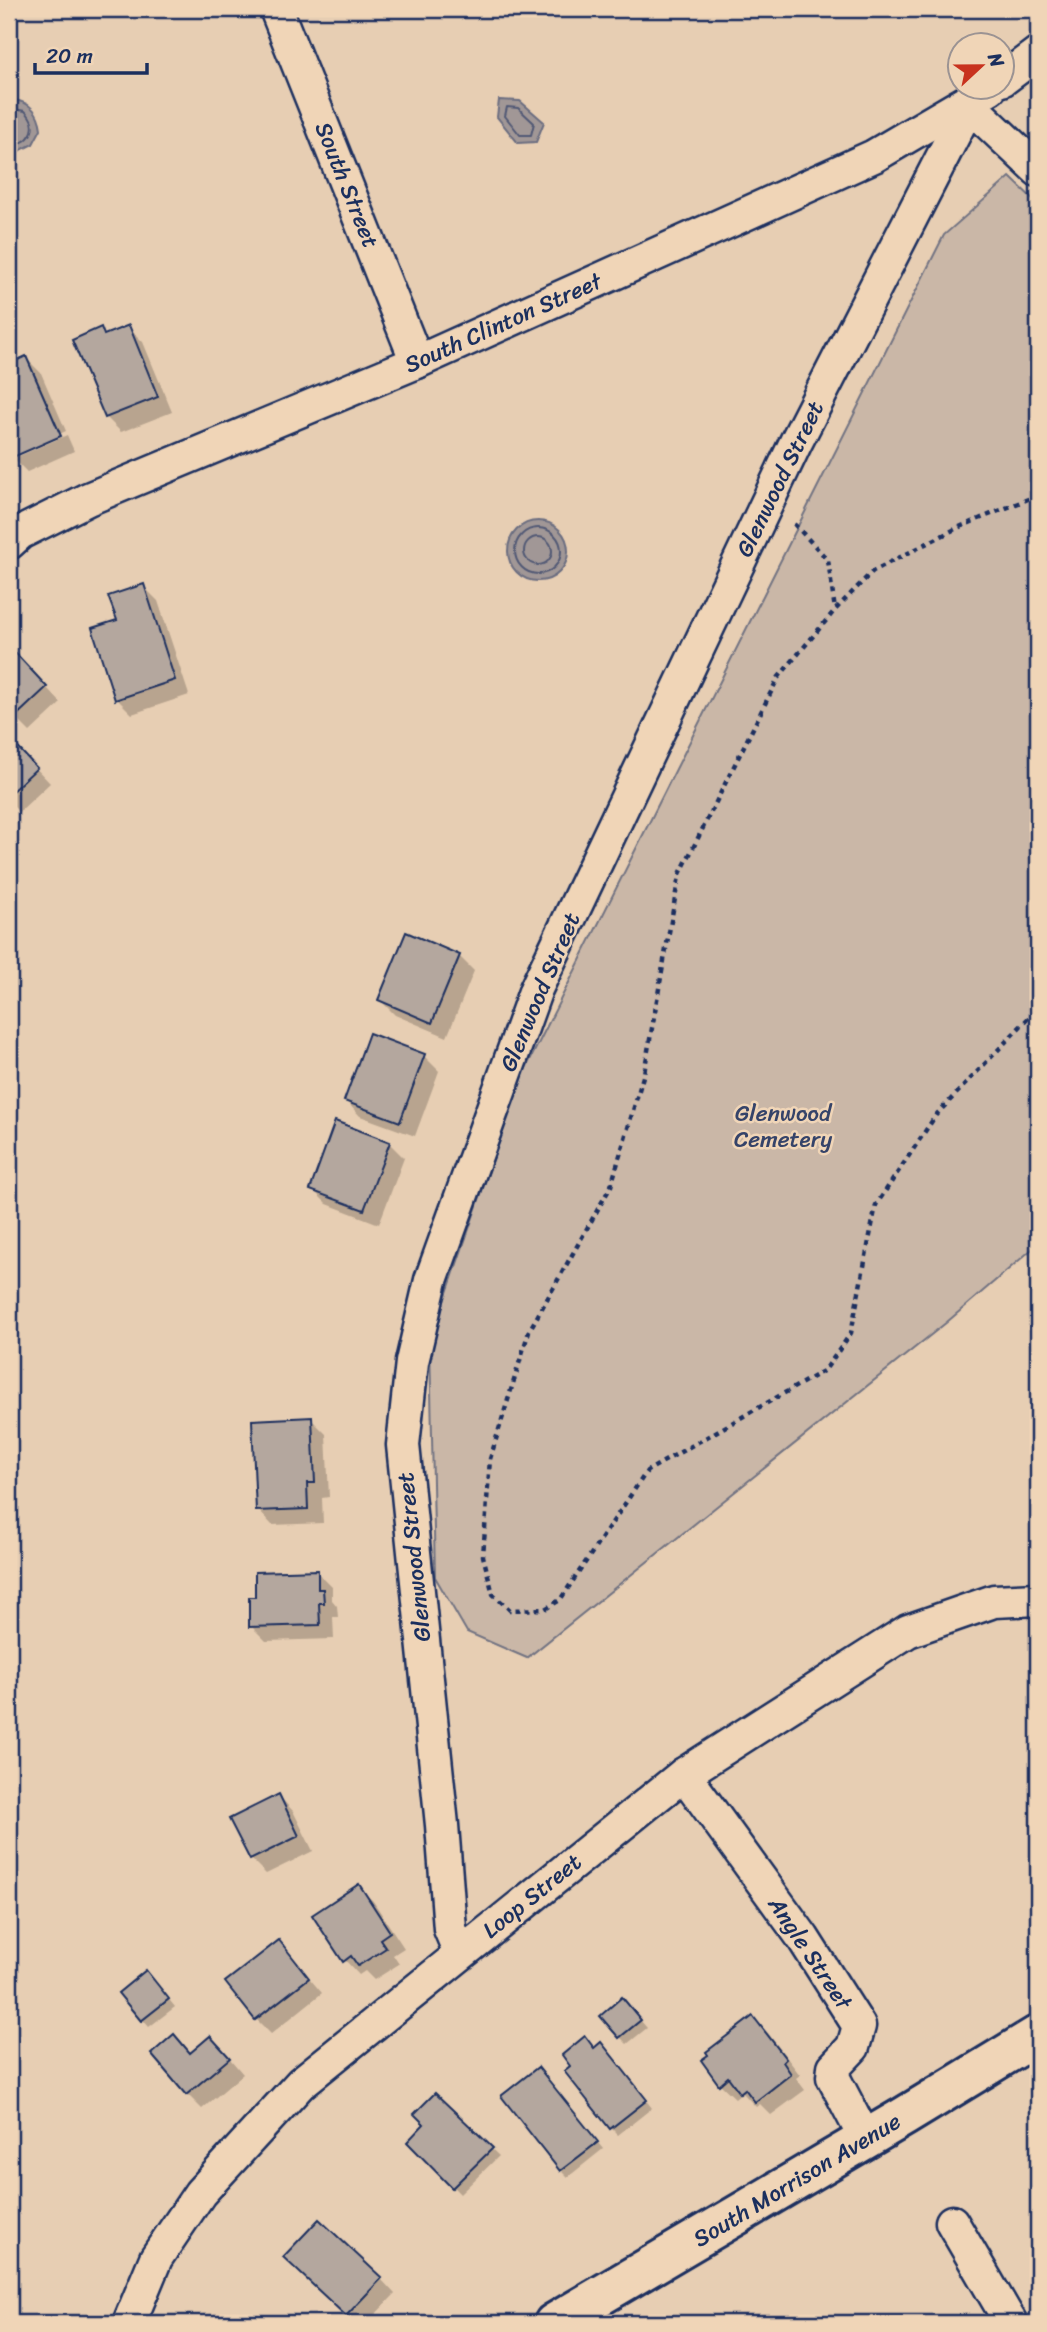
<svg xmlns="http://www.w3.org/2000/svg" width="1047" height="2332" viewBox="0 0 1047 2332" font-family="Sriracha,sans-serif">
<rect width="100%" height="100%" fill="#e7ceb3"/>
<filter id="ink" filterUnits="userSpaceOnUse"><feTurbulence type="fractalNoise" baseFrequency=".0143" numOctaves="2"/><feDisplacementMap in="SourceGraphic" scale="14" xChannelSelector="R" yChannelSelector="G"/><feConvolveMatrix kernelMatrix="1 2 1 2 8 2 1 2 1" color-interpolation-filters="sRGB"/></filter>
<g filter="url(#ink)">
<!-- green -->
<polygon fill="#cab7a7" stroke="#727382" stroke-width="2" points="1010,177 1038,204 1038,1244 947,1322 527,1658 467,1632 435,1577 430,1342 521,1078 944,235"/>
<!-- water -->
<g fill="#a19796" stroke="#6b6d80" stroke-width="2">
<path d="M15 100C31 103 39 112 41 129L33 144 17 152 9 151V101Z"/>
<polygon points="499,100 520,101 544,122 536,142 518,143 497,117"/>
<circle cx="538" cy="551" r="30"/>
</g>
<!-- shadow -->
<g fill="#0003">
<polygon points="128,327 143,342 172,412 121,432 106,417 100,330 106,336"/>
<polygon points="26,358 41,373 66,431 17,453 17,457 67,435 74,451 27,472 12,457 9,449 9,366"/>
<polygon points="143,586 158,601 189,695 132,714 117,699 119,621"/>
<polygon points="9,647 61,703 30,732 14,716 9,721"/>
<polygon points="9,740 50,783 19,812 9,802"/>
<polygon points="459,956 474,971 447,1037 395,1015 380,1000"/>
<polygon points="370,1035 424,1056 439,1071 415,1136 360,1116 346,1101"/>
<polygon points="389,1143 404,1158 379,1224 327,1204 312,1189"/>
<polygon points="311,1419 326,1434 329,1497 322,1498 323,1523 272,1525 258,1510"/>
<polygon points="317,1572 332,1587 332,1600 337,1606 338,1617 333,1617 334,1639 266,1641 251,1626"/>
<polygon points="279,1796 293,1811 313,1851 266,1874 251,1859"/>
<polygon points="358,1887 373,1901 404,1948 393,1955 399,1964 374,1980 365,1971 359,1975 345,1960"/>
<polygon points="279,1943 322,1993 271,2034 256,2019"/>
<polygon points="153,1980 175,2007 149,2027 120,1993"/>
<polygon points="629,2007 647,2028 627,2044 620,2037"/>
<polygon points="753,2018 768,2033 800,2075 796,2078 805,2090 771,2115 760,2104 756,2107 742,2092 735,2098 720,2084"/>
<polygon points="595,2049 608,2052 652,2108 618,2135 611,2128"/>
<polygon points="225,2053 243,2074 202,2109 187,2094 191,2054"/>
<polygon points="538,2069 603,2149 568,2177 561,2170"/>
<polygon points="435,2095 499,2156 460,2194 409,2142 426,2124"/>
<polygon points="300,2272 381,2279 395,2294 367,2323 355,2323"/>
</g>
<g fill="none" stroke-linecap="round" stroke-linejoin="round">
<!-- shore -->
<g stroke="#515974" stroke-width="2">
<polygon points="507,107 518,108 534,123 531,135 520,135 505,116"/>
<path d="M9 108 25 111C41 127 30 145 9 145"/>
<circle cx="538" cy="551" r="23"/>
<circle cx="538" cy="551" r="14"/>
</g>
</g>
<!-- building -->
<g fill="#b4a79e" stroke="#1b2f5e" stroke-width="2">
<polygon points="129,325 158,397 105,418 72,340 101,327 104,335"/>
<polygon points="26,356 61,436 11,458 9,453 9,364"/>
<polygon points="144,584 175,680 115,700 92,628 117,620 108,596"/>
<polygon points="9,646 47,687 14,718 9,713"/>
<polygon points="9,738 37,768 9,794"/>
<polygon points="406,932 460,955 432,1023 378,1000"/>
<polygon points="369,1033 425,1054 400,1122 344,1101"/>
<polygon points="335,1121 390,1142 364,1210 310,1190"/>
<polygon points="312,1417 315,1483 307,1483 308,1509 256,1511 252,1420"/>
<polygon points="318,1570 318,1589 323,1589 324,1603 319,1603 320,1625 249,1627 249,1597 255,1597 255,1572"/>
<polygon points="279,1794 299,1836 250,1860 229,1819"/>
<polygon points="359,1884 390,1932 380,1939 386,1948 358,1966 351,1956 343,1962 312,1915"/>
<polygon points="279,1940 309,1978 255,2020 225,1982"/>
<polygon points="146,1970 169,1999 141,2021 118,1993"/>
<polygon points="622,1997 641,2020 619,2038 600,2016"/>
<polygon points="753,2016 786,2059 783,2062 791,2074 755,2102 745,2089 740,2093 728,2077 719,2085 701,2060 708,2055 706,2052"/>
<polygon points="174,2034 190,2053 210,2036 230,2058 186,2095 151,2054"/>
<polygon points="585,2036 594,2048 601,2042 647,2100 610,2129 564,2071 570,2066 562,2055"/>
<polygon points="538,2067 598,2142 560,2171 501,2096"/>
<polygon points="435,2093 493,2148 452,2188 407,2142 424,2124 414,2114"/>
<polygon points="319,2219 382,2278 346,2316 283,2257"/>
</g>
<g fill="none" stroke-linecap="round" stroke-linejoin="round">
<defs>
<g id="minor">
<polyline points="276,9 417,362"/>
<polyline points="1002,80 1038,53"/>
<polyline points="967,103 1038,170"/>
<polyline points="9,543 20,533 88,499 417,362 874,156 990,88"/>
<polyline points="684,1774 803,1938 859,2026 853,2047 834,2067 833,2077 866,2140"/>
<polyline points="460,1953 450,1929 442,1825 403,1445 412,1362 431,1280 536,989 796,442 967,109 967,103"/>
<polyline points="952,2222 1011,2323"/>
<polyline points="129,2323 156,2258 200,2193 301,2083 684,1774 908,1631 994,1601 1038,1599"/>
</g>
<polyline id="primary" points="554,2323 905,2116 1038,2035"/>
</defs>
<!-- minor casing -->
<use href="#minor" stroke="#1b2f5e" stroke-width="37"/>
<!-- primary casing -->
<use href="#primary" stroke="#1b2f5e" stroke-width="44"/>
<!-- path -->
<g stroke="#1b2f5e" stroke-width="4.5" stroke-dasharray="5 5" stroke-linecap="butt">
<polyline points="1038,495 957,528 873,571 835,610 778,678 679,876 644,1073 611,1186 529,1331 490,1459 483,1556 493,1594 510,1610 545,1609 560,1600 647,1471 825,1370 851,1333 876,1205 936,1115 1038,1008"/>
<polyline points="794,524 828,560 835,610"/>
</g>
<!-- minor -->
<use href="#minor" stroke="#f0d5b7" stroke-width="32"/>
<!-- primary -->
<use href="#primary" stroke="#f0d5b7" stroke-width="38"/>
</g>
</g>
<g text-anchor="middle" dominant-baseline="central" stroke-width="5" stroke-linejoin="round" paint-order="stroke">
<!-- street labels -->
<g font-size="23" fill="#1b2f5e" stroke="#f0d5b7">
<text transform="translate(347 185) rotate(68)">South Street</text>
<text transform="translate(503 323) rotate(-24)">South Clinton Street</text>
<text transform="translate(780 479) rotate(-64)">Glenwood Street</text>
<text transform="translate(540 992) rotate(-67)">Glenwood Street</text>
<text transform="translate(414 1557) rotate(-96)">Glenwood Street</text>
<text transform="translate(532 1896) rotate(-39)">Loop Street</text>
<text transform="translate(810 1953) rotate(56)">Angle Street</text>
<text transform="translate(797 2180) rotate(-31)">South Morrison Avenue</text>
</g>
<!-- park labels -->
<g font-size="23" fill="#354369" stroke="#f0d5b7">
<text x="783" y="1113">Glenwood<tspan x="783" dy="26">Cemetery</tspan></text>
</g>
</g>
<!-- margin -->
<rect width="1047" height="2332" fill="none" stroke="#f0d5b7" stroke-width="35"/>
<rect x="18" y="18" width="1012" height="2297" fill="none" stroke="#1b2f5e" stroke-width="2.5" filter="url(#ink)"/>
<!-- north arrow -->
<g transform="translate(981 66) rotate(68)"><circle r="33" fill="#f0d5b7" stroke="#9b9393" stroke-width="2"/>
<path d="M0-5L12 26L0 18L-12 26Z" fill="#c8321e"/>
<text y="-10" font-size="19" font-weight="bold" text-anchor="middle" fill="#1b2f5e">N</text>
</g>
<!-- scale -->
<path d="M35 63v10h112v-10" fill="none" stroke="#1b2f5e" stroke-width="3.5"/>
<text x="46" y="63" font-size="21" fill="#1b2f5e" stroke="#f0d5b7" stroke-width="5" paint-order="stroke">20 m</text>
</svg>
